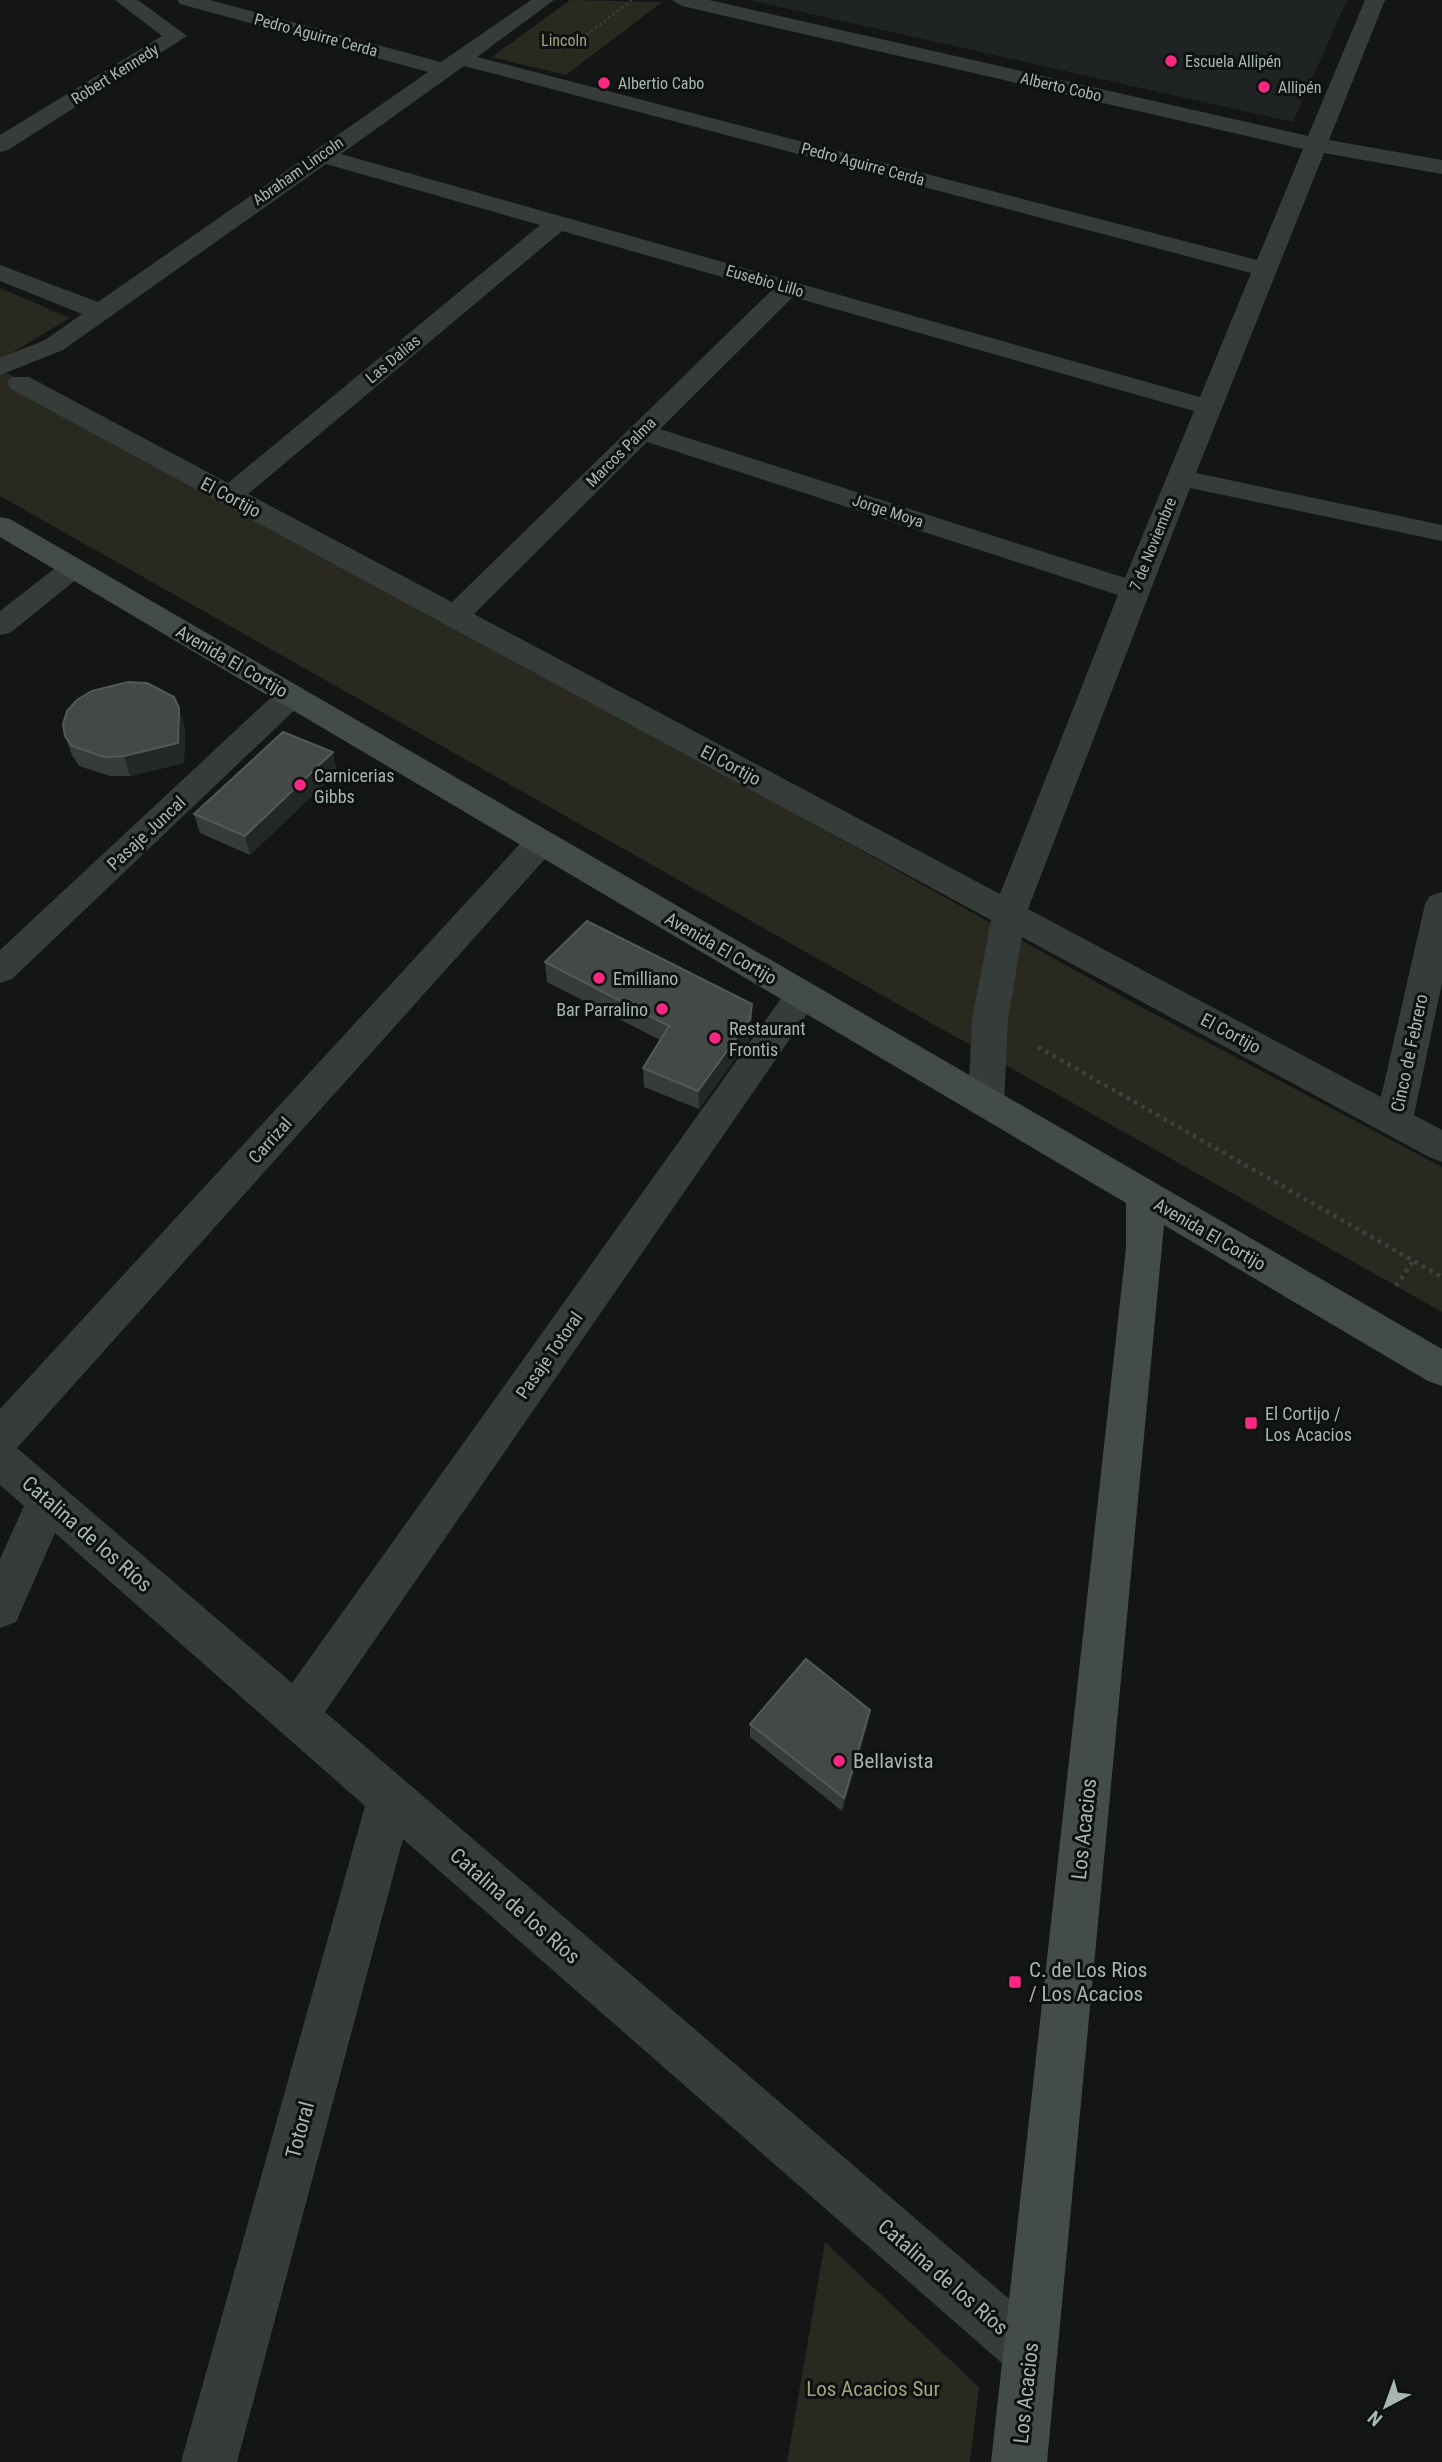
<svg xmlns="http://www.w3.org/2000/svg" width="1442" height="2462" viewBox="0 0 1442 2462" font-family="'Roboto Condensed',sans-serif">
<rect width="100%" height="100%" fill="#141616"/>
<!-- built -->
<polygon fill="#202323" points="749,0 1347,0 1293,122"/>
<!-- green -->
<g fill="#292920">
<polygon points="570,0 662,2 566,75 492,57"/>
<polygon points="0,288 70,318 0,360"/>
<polygon points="0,369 1132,1002 1442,1167 1442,1312 0,496"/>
<polygon points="825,2242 979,2387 970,2462 787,2462"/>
</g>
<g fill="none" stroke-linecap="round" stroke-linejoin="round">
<!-- path-far1 -->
<polyline stroke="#3b4340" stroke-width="2.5" stroke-dasharray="2 3.5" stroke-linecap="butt" points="569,48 632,0"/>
<!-- path -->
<g stroke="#3b4340" stroke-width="4.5" stroke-dasharray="3.5 5" stroke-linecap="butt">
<polyline points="1038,1047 1442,1277"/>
<polyline points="1396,1286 1413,1261"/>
</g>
<!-- street -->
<g fill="#353c3a" fill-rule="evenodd">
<polygon points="115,0 138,0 187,36 8,150 0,152 0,135 162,36"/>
<path d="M177 0H210L441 62 531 0H554L477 57 1257 260 1303 149 682 6 672 0H709L1308 136 1365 0H1385L1329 140 1442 160V174L1324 153 1196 473 1442 525V541L1190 488 1028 909 1381 1097 1425 904 1430 896 1442 892V983L1414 1115 1442 1130V1162L1429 1157 1022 937 1008 1020 1004 1103 999 1113 986 1117 973 1113 968 1103 972 1020 991 920 11 389 7 383 11 377H29L228 483 540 225 326 164 63 350 0 375V358L45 340 82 314 0 281V265L98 302 428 72 180 4ZM464 66 1251 273 1200 397 341 154ZM562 231 771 291 452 602 248 494ZM793 297 1194 411 1125 578 660 429ZM647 442 1118 595 1000 894 474 614Z"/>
<polygon points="73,559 83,562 87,568 83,574 10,633 0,635 0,611 63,562"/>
<polygon points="291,686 302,689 306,696 302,703 12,979 0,983 0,950 280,689"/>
<polygon points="541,831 553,834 557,842 553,850 17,1448 292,1683 790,986 802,982 814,986 820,995 814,1004 325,1712 1050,2334 1058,2353 1050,2372 1031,2380 1012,2372 403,1839 237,2462 181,2462 365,1806 55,1533 16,1622 0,1628 0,1559 24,1506 0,1485 0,1409 529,834"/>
</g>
<!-- secondary -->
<polygon fill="#434c49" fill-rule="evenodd" points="0,517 10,519 1442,1349 1442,1386 1428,1381 1164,1225 1047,2462 991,2462 1126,1248 1126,1203 0,537"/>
</g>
<!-- wall -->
<g fill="#373b3b">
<polygon points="185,728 184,763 130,776 110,776 79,766 72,755 65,736"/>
<polygon points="337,772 250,855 200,833 194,814"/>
<polygon points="545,962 752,1023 750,1038 699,1109 644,1087 643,1068 660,1040 547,982"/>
<polygon points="750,1724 868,1724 842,1811 750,1737"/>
</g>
<!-- shaded-wall -->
<g fill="#242727">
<polygon points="179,708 185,728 184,763 130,776 124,756"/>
<polygon points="333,752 337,772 250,855 245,836"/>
<polygon points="752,1004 752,1023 750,1038 699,1109 698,1091"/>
<polygon points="870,1710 868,1724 842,1811 844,1798"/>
</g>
<!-- building -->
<g fill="#434947" stroke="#525a58" stroke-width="2">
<polygon points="128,682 147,683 174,697 179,708 178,743 124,756 104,757 72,746 65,736 63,724 67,711 77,700 92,691"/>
<polygon points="283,732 333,752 245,836 194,814"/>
<polygon points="587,921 752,1004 750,1019 698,1091 643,1068 669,1026 545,962"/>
<polygon points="806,1659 870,1710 844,1798 750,1724"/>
</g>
<!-- markers -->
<g fill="#fb2883" stroke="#0f1111" stroke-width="2.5">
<circle cx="1171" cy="61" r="7"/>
<circle cx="604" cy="83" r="7"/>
<circle cx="1264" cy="87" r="7"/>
<circle cx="300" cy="785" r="7"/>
<circle cx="599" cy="978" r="7"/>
<circle cx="662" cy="1009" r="7"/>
<circle cx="715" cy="1038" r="7"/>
<rect x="1244" y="1416" width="14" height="14" rx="3.5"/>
<circle cx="839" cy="1761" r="7"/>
<rect x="1008" y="1975" width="14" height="14" rx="3.5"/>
</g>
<g text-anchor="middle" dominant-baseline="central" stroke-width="6" stroke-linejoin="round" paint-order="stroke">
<!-- far-street labels -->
<g font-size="16" fill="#a5b7b0" stroke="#0f1111">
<text transform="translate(316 35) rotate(15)">Pedro Aguirre Cerda</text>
<text transform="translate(115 74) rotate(-32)">Robert Kennedy</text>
<text transform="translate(1061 87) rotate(13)">Alberto Cobo</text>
<text transform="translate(863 164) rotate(15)">Pedro Aguirre Cerda</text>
<text transform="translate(298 171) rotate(-35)">Abraham Lincoln</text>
<text transform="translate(765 281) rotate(16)">Eusebio Lillo</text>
<text transform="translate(393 359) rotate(-40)">Las Dalias</text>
<text transform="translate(621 452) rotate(-45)">Marcos Palma</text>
<text transform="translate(888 511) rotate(18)">Jorge Moya</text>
<text transform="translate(1153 544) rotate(-68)">7 de Noviembre</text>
</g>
<!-- far-park labels -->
<g font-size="16" fill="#a3a27b" stroke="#0f1111">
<text x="564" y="40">Lincoln</text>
</g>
<!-- far-poi labels -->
<g font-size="16" fill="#a5b7b0" stroke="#0f1111" text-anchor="start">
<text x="1185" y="61">Escuela Allipén</text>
<text x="618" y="83">Albertio Cabo</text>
<text x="1278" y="87">Allipén</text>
</g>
<!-- street labels -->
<g font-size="18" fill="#a5b7b0" stroke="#0f1111">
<text transform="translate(231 497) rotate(28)">El Cortijo</text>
<text transform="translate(232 661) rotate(30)">Avenida El Cortijo</text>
<text transform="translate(731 765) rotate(28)">El Cortijo</text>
<text transform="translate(146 833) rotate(-43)">Pasaje Juncal</text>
<text transform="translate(721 948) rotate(30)">Avenida El Cortijo</text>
<text transform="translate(1231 1033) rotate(28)">El Cortijo</text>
<text transform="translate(1409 1053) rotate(-78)">Cinco de Febrero</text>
<text transform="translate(270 1140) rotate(-48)">Carrizal</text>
<text transform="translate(1210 1234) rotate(30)">Avenida El Cortijo</text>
<text transform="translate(549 1355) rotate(-55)">Pasaje Totoral</text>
</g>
<!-- poi labels -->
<g font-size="18" fill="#a5b7b0" stroke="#0f1111" text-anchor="start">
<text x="314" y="775">Carnicerias<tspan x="314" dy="21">Gibbs</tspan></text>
<text x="613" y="978">Emilliano</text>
<text x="648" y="1009" text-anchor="end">Bar Parralino</text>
<text x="729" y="1028">Restaurant<tspan x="729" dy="21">Frontis</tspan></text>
<text x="1265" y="1413">El Cortijo /<tspan x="1265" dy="21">Los Acacios</tspan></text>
</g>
<!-- near-street labels -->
<g font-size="21" fill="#a5b7b0" stroke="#0f1111">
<text transform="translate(87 1534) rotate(41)">Catalina de los Ríos</text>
<text transform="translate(1084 1829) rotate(-84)">Los Acacios</text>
<text transform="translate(515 1906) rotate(41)">Catalina de los Ríos</text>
<text transform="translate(300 2130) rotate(-75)">Totoral</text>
<text transform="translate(943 2277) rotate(41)">Catalina de los Ríos</text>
<text transform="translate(1026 2393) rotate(-84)">Los Acacios</text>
</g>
<!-- near-poi labels -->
<g font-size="21" fill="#a5b7b0" stroke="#0f1111" text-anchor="start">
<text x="853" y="1761">Bellavista</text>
<text x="1029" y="1970">C. de Los Rios<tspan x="1029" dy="24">/ Los Acacios</tspan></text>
</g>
<!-- near-park labels -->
<g font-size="21" fill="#a3a27b" stroke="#0f1111">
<text x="873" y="2389">Los Acacios Sur</text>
</g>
</g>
<!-- north arrow -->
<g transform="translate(1386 2406) rotate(221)" stroke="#0f1111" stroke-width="5" paint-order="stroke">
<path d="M0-5L12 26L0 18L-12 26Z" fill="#a5b7b0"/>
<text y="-10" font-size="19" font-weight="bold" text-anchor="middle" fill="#a5b7b0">N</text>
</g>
</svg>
